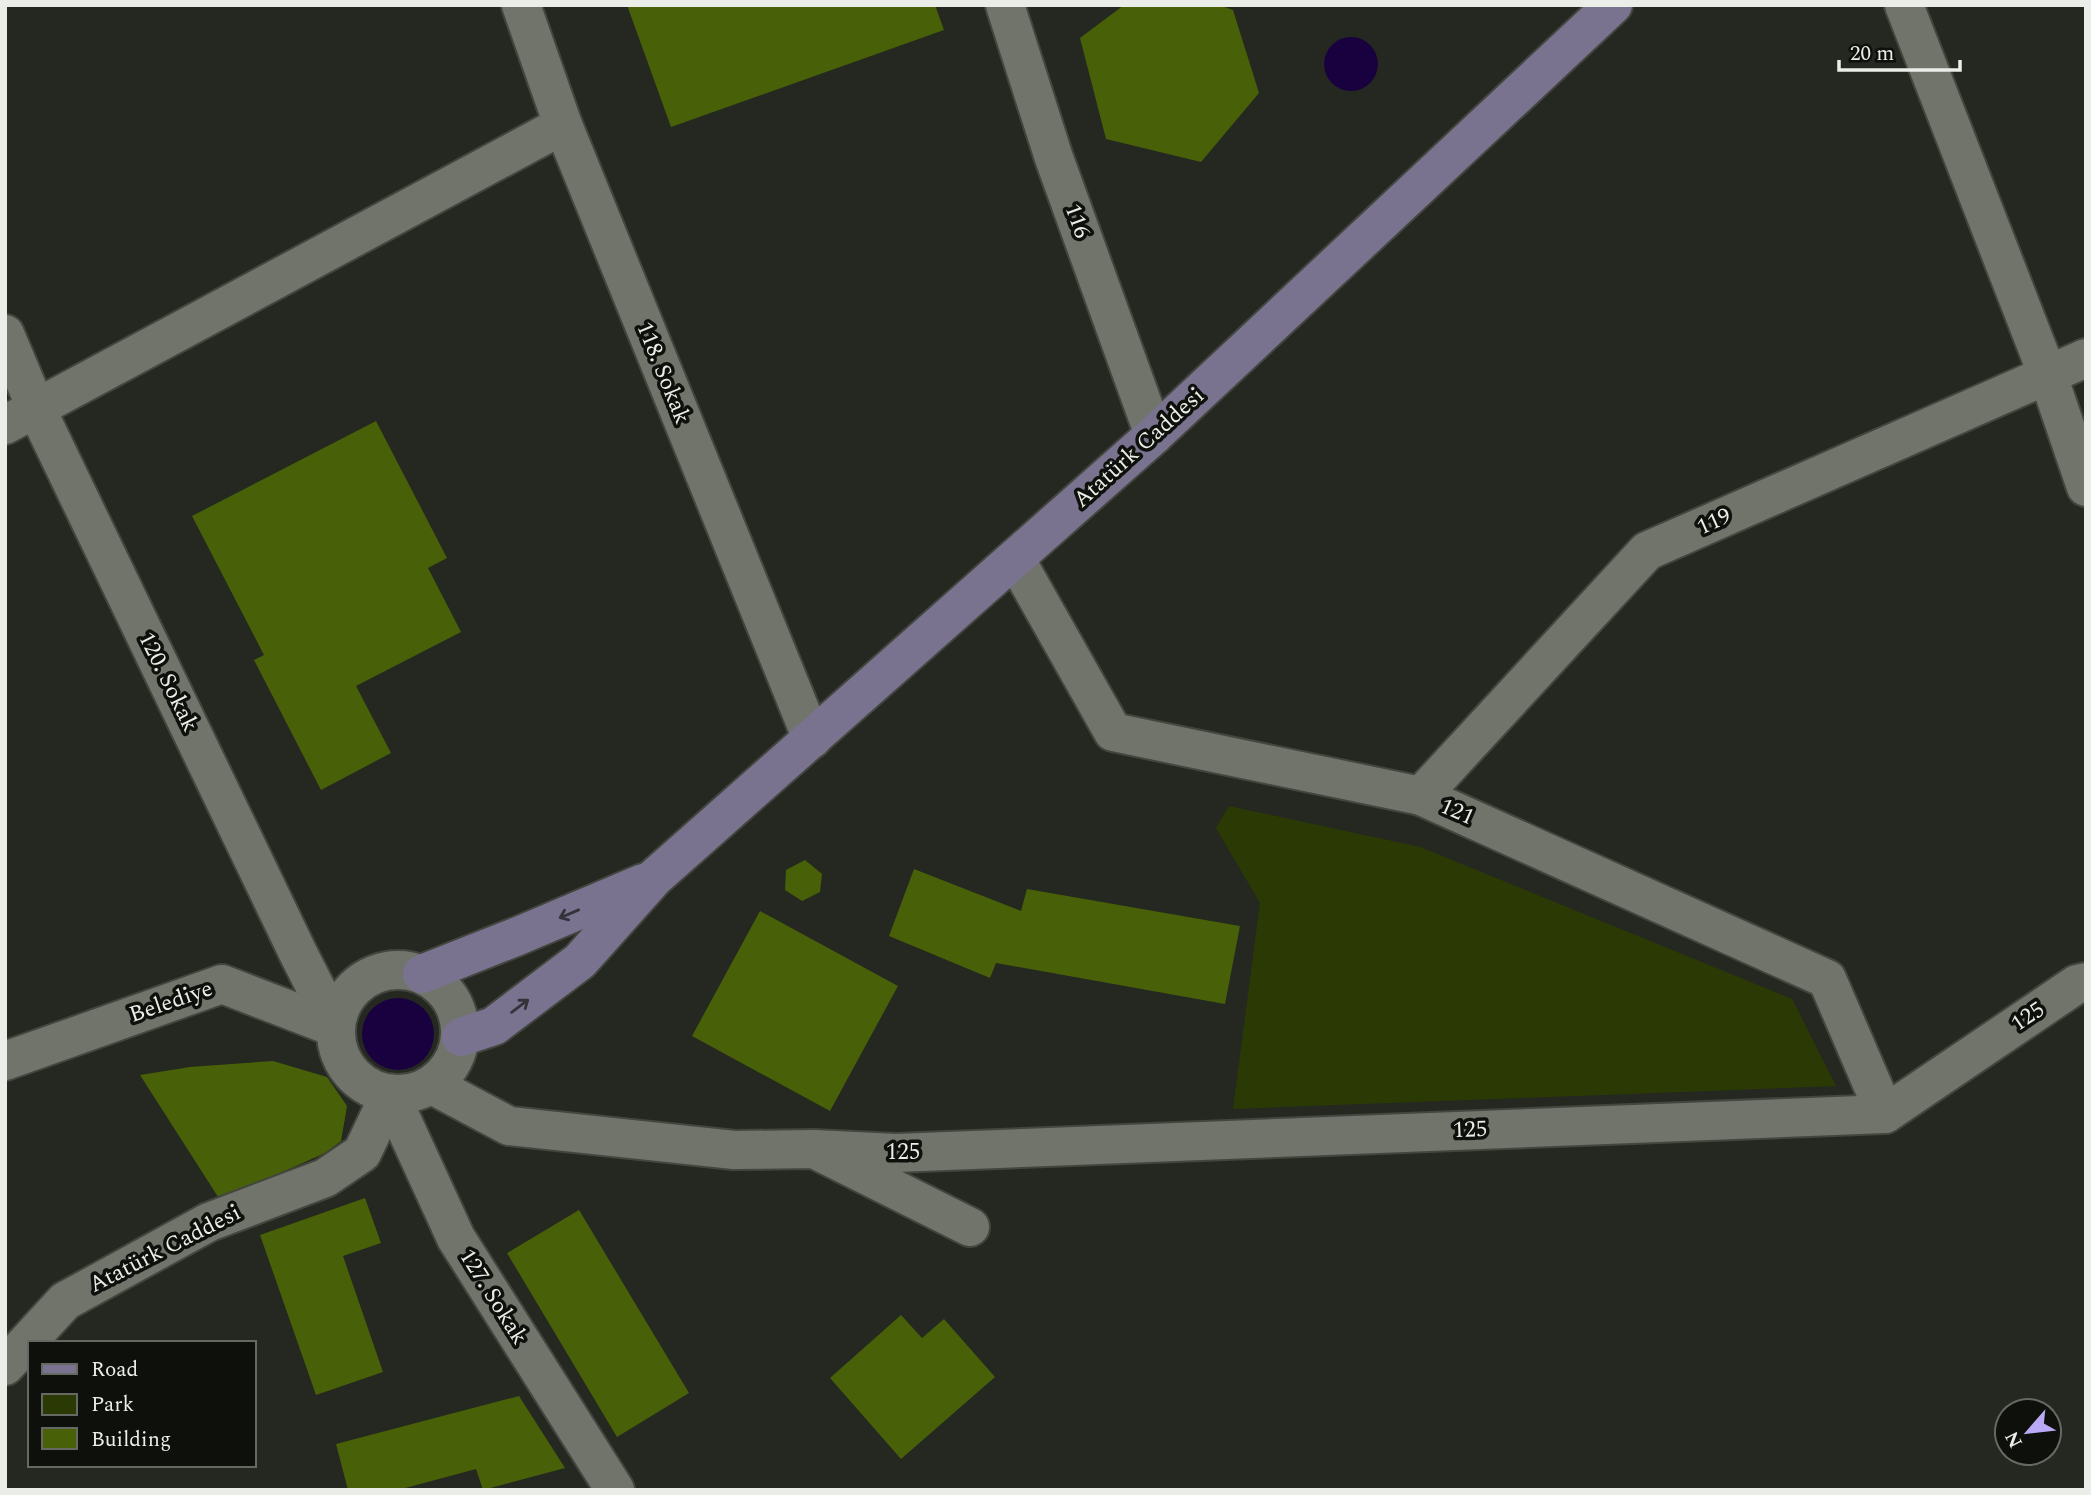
<svg xmlns="http://www.w3.org/2000/svg" width="2091" height="1495" viewBox="0 0 2091 1495" font-family="Spectral,serif">
<rect width="100%" height="100%" fill="#242820"/>
<!-- green -->
<polygon fill="#2b3a05" points="1229,806 1420,847 1792,999 1836,1086 1233,1109 1260,903 1216,828"/>
<!-- water -->
<g fill="#19003e">
<circle cx="1351" cy="64" r="27"/>
<circle cx="398" cy="1034" r="36"/>
</g>
<!-- building -->
<g fill="#486007">
<polygon points="627,5 935,5 944,30 671,127"/>
<polygon points="1124,5 1219,5 1233,10 1259,93 1201,162 1106,139 1080,38"/>
<polygon points="376,421 447,558 428,568 461,632 356,686 391,753 321,790 254,660 264,655 192,516"/>
<polygon points="805,860 822,874 820,892 802,901 785,890 786,870"/>
<polygon points="914,869 1021,911 1027,889 1240,926 1225,1004 996,963 990,978 889,936"/>
<polygon points="760,911 898,986 830,1111 692,1036"/>
<polygon points="273,1061 327,1077 347,1106 341,1141 325,1153 220,1200 140,1075 190,1067"/>
<polygon points="365,1198 381,1243 343,1256 383,1372 316,1395 260,1235"/>
<polygon points="579,1210 689,1393 617,1437 507,1253"/>
<polygon points="901,1315 922,1338 944,1319 995,1377 901,1459 830,1378"/>
<polygon points="519,1396 565,1468 483,1490 476,1469 398,1490 348,1490 336,1444"/>
</g>
<g fill="none" stroke-linecap="round" stroke-linejoin="round">
<defs>
<g id="minor">
<polyline points="521,5 563,125 812,739"/>
<polyline points="1005,5 1054,158 1154,435"/>
<polyline points="1904,5 2047,373 2086,487"/>
<polyline points="5,334 36,408 298,953 336,1028"/>
<polyline points="5,425 563,125"/>
<polyline points="1016,560 1113,732 1421,796 1827,979 1885,1114"/>
<polyline points="1421,796 1647,551 2086,358"/>
<polyline points="432,1085 509,1126 734,1150 814,1149 970,1227"/>
<polyline points="390,1094 456,1238 615,1490"/>
<polyline points="814,1149 896,1153 1885,1114 2077,984 2086,982"/>
<polyline points="5,1366 65,1301 209,1222 325,1178 362,1153 390,1094"/>
</g>
<g id="tertiary">
<circle cx="398" cy="1032" r="62"/>
<polyline points="5,1061 222,984 336,1028"/>
</g>
<g id="secondary">
<polyline points="422,974 518,936 643,883"/>
<polyline points="461,1037 494,1026 580,961 654,878 1154,435 1613,5"/>
</g>
</defs>
<!-- minor casing -->
<use href="#minor" stroke="#43453f" stroke-width="42"/>
<!-- tertiary casing -->
<use href="#tertiary" stroke="#43453f" stroke-width="42"/>
<!-- secondary casing -->
<use href="#secondary" stroke="#43453f" stroke-width="42"/>
<!-- minor -->
<use href="#minor" stroke="#70746b" stroke-width="38"/>
<!-- tertiary -->
<use href="#tertiary" stroke="#70746b" stroke-width="38"/>
<!-- secondary -->
<use href="#secondary" stroke="#7a7390" stroke-width="38"/>
</g>
<!-- one-way arrows -->
<defs><path id="oneway-shaft" d="M-6 0H5M1.5-3L5.5 0L1.5 3" fill="none" stroke-width="1.6" stroke-linecap="round" stroke-linejoin="round" transform="scale(1.75)"/></defs>
<g stroke="#34333a">
<use href="#oneway-shaft" transform="translate(569 914) rotate(157)"/>
<use href="#oneway-shaft" transform="translate(520 1006) rotate(-37)"/>
</g>
<g text-anchor="middle" dominant-baseline="central" stroke-width="7" stroke-linejoin="round" paint-order="stroke">
<!-- street labels -->
<g font-size="23" fill="#ebede8" stroke="#0e100c">
<text transform="translate(1077 221) rotate(70)">116</text>
<text transform="translate(663 373) rotate(68)">118. Sokak</text>
<text transform="translate(1139 448) rotate(-42)">Atatürk Caddesi</text>
<text transform="translate(1714 522) rotate(-24)">119</text>
<text transform="translate(168 682) rotate(64)">120. Sokak</text>
<text transform="translate(1457 812) rotate(24)">121</text>
<text transform="translate(171 1002) rotate(-19)">Belediye</text>
<text transform="translate(2028 1017) rotate(-34)">125</text>
<text transform="translate(1470 1130) rotate(-2)">125</text>
<text x="903" y="1152">125</text>
<text transform="translate(165 1249) rotate(-27)">Atatürk Caddesi</text>
<text transform="translate(493 1297) rotate(58)">127. Sokak</text>
</g>
</g>
<!-- border -->
<rect width="2091" height="1495" fill="none" stroke="#ebede8" stroke-width="14"/>
<!-- legend -->
<rect x="28" y="1341" width="228" height="126" fill="#0e100c" stroke="#666864" stroke-width="2"/>
<rect x="42" y="1364" width="35" height="10" fill="#7a7390" stroke="#666864" stroke-width="2"/>
<text x="91" y="1376" font-size="21" fill="#ebede8">Road</text>
<rect x="42" y="1394" width="35" height="21" fill="#2b3a05" stroke="#666864" stroke-width="2"/>
<text x="91" y="1411" font-size="21" fill="#ebede8">Park</text>
<rect x="42" y="1428" width="35" height="21" fill="#486007" stroke="#666864" stroke-width="2"/>
<text x="91" y="1446" font-size="21" fill="#ebede8">Building</text>
<!-- north arrow -->
<g transform="translate(2028 1432) rotate(242)"><circle r="33" fill="#0e100c" stroke="#666864" stroke-width="2"/>
<path d="M0-5L12 26L0 18L-12 26Z" fill="#baaaf6"/>
<text y="-10" font-size="19" font-weight="bold" text-anchor="middle" fill="#ebede8">N</text>
</g>
<!-- scale -->
<path d="M1839 60v10h121v-10" fill="none" stroke="#ebede8" stroke-width="3.5"/>
<text x="1850" y="60" font-size="21" fill="#ebede8" stroke="#0e100c" stroke-width="5" paint-order="stroke">20 m</text>
</svg>
